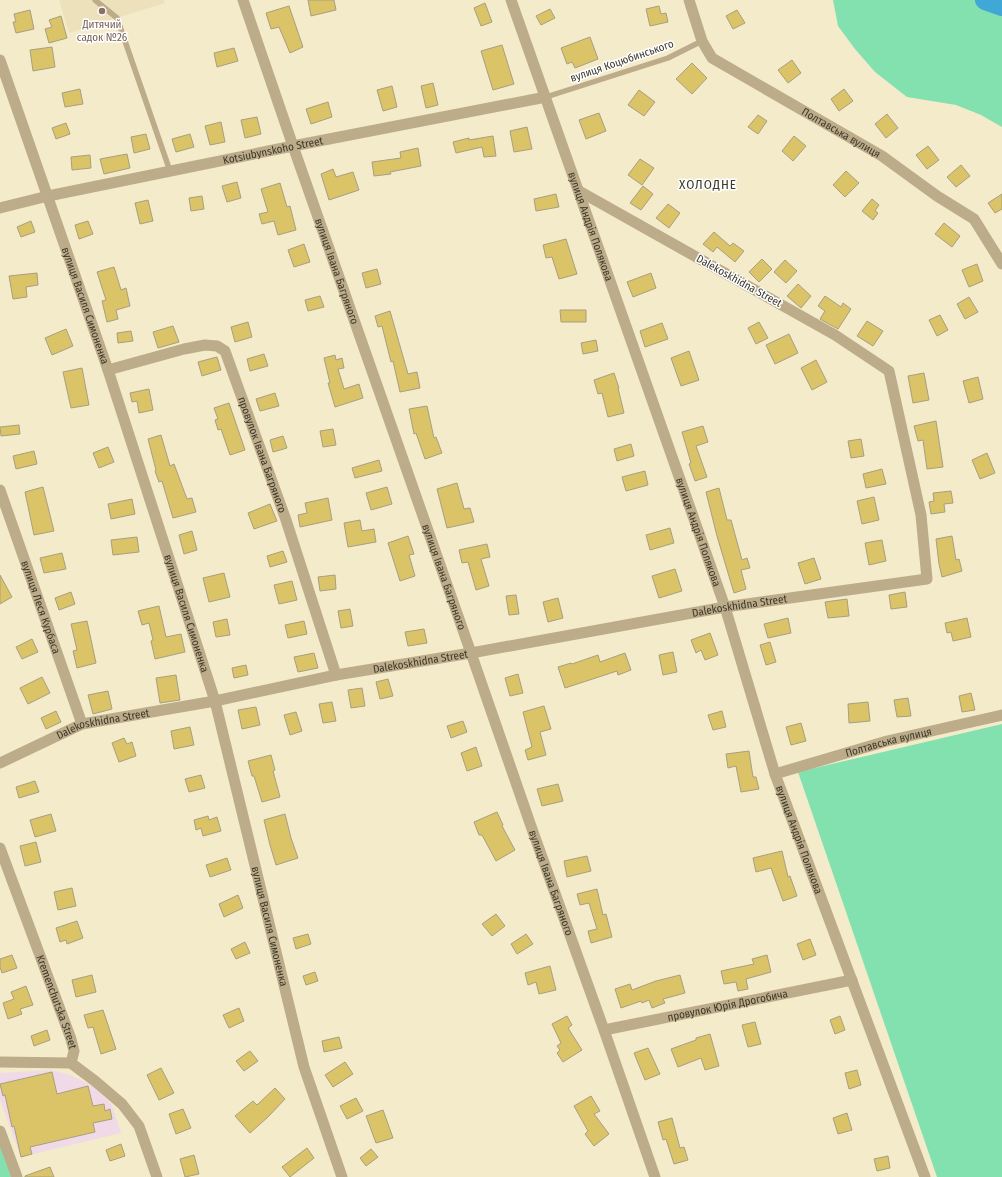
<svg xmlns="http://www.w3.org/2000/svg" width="1002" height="1177" viewBox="0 0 1002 1177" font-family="'Fira Sans Condensed',sans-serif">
<rect width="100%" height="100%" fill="#f4ebcb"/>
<!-- industrial -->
<polygon fill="#f0dae7" points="51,1070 68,1074 95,1087 112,1105 121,1133 21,1157 0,1100 0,1073"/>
<!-- built -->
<polygon fill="#ece1ba" points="59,0 164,0 165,3 69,33"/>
<!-- green -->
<g fill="#83e1b0">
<polygon points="833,0 1002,0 1002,127 981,115 956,105 907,97 875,72 855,49 838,26"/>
<polygon points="1002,724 1002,1177 937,1177 798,772"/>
<polygon points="0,1145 12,1177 0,1177"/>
</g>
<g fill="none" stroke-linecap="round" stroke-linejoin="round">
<!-- river -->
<polyline stroke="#3fa8d6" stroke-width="20" points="985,0 1002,6"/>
</g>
<!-- building -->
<g fill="#dbc367" stroke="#a79f81">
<polygon points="308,0 334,0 336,10 311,16"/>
<polygon points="485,3 492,22 481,26 474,8"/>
<polygon points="289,6 303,47 290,53 279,27 271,29 266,13"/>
<polygon points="659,6 661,14 666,13 668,22 650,26 646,9"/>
<polygon points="550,9 555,18 541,25 536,16"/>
<polygon points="30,10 34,29 16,33 13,22 16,22 14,14"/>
<polygon points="737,10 745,23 733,29 726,16"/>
<polygon points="61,16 67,38 49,43 45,29 52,27 49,20"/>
<polygon points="590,37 598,59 575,68 572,62 567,64 561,48"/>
<polygon points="502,45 514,84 493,90 481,51"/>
<polygon points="52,47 55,67 33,71 30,50"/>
<polygon points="234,48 238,61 217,67 214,53"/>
<polygon points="792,60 801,73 788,83 778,70"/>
<polygon points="692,63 707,78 692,94 676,79"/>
<polygon points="433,83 438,105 426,108 421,86"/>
<polygon points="392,86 397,107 383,111 377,90"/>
<polygon points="80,89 83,104 65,107 62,93"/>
<polygon points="844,89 853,101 839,111 831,99"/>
<polygon points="639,90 655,102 644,116 628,105"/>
<polygon points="328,102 332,117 311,124 306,109"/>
<polygon points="599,113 606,131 586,139 579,120"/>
<polygon points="887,114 898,128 886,138 875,124"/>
<polygon points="758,115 767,121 758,134 748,127"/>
<polygon points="257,117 261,134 245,138 241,120"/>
<polygon points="221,122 225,142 210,145 205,126"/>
<polygon points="66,123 70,134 56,139 52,128"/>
<polygon points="527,127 532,149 514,152 510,131"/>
<polygon points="146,134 150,149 134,153 131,137"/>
<polygon points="190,134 194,147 176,152 172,139"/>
<polygon points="493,136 496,156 484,157 482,147 456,153 453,142 469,138 469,140"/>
<polygon points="794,136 806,146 793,161 782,151"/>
<polygon points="928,146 939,160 927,169 916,155"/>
<polygon points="418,148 421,166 390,172 391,174 374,176 372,162 401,158 400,152"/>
<polygon points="127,154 130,168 104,174 100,159"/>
<polygon points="90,155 91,168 72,170 71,157"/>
<polygon points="640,159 654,168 642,185 628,175"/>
<polygon points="961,165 970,176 956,187 947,177"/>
<polygon points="333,169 336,177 353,172 359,190 329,200 321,174"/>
<polygon points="846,171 859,183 845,197 833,185"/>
<polygon points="237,182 241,198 227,202 222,186"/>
<polygon points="280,183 287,207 290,206 296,230 278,235 274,221 262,224 259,214 268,212 261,189"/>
<polygon points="643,186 653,194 641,210 630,203"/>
<polygon points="556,194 559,207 536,211 534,199"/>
<polygon points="1002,194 1002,209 995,213 988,203"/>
<polygon points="202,196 204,209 191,211 189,198"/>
<polygon points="872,199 879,205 875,211 878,213 873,220 862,211"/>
<polygon points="148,200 153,221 140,224 135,203"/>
<polygon points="668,204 680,213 669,228 656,218"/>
<polygon points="31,221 35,232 21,237 17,227"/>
<polygon points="88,221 93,234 79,239 75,225"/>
<polygon points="944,223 960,236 952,247 935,234"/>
<polygon points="714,232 730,246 733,243 744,251 735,262 717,247 713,252 703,244"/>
<polygon points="566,239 577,274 559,279 552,257 546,258 543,245"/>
<polygon points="304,244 310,262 294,267 288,250"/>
<polygon points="762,259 772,269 759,282 749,272"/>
<polygon points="785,260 797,271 786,283 774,272"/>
<polygon points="977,264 983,281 969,287 962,270"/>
<polygon points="114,267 121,290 126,288 130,306 116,310 118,319 107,322 102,301 106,300 97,272"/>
<polygon points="377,269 381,284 366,288 362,273"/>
<polygon points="37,273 38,285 26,287 27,297 13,299 9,276"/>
<polygon points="651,273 656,288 633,297 627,282"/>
<polygon points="798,284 811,296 801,308 787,296"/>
<polygon points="320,296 324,307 308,311 305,300"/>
<polygon points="825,296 841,307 843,303 851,309 838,329 820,319 825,311 818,306"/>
<polygon points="969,297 978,312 965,319 957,304"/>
<polygon points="560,310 586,310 586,322 561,322"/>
<polygon points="390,311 408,374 417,372 420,388 400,392 393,361 391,362 382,326 378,327 375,316"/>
<polygon points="940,315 948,330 937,336 929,320"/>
<polygon points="867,321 883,331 873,346 857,336"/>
<polygon points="248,322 252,337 235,342 231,327"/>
<polygon points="759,322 768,338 756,344 748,328"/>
<polygon points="662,323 668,339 645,347 640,331"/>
<polygon points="173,326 179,342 158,348 153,332"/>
<polygon points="66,329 73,346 52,355 45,338"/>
<polygon points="131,331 133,341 118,343 117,333"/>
<polygon points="789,334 798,353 775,364 766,345"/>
<polygon points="596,340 598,351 583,354 581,343"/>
<polygon points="689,351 699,380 681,386 671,358"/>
<polygon points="264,354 268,366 250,371 247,359"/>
<polygon points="335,355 336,360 342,358 344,368 338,369 344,389 359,384 363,398 335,407 328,383 330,383 324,358"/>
<polygon points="217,357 221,370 202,376 198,362"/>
<polygon points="816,360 827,382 812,390 801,368"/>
<polygon points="82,368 89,405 71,408 63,372"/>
<polygon points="614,373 619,388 618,388 624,413 608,417 602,393 598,394 594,380"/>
<polygon points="924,373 929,400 913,403 908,376"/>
<polygon points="978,377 983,399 969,403 963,381"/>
<polygon points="149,389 153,410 139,413 137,401 132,402 130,393"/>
<polygon points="275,393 279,406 260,411 256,399"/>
<polygon points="229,403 245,450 230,455 221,429 218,430 215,420 218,419 214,408"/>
<polygon points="427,406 434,438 436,437 442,453 425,459 416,433 414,434 409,409"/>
<polygon points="936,421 943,467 927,469 923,440 918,441 914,426"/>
<polygon points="19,425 20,434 1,436 0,427"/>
<polygon points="703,426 708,442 696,446 707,477 695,481 689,464 691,463 682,432"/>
<polygon points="333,429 336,445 323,447 320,431"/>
<polygon points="161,435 170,466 174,464 187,499 192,498 196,512 173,518 162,481 159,482 155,471 156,470 148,439"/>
<polygon points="283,436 287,448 273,452 270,440"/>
<polygon points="861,439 864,456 851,458 848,441"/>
<polygon points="631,444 634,456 617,461 614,449"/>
<polygon points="108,447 114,462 99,468 93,453"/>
<polygon points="34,451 37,464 16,469 13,456"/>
<polygon points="987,453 995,473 980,479 972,460"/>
<polygon points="379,460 382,471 355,478 352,468"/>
<polygon points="882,469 886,484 866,488 863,474"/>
<polygon points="645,471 648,485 626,491 622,477"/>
<polygon points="457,483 464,509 470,508 474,522 447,528 437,489"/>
<polygon points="43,487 54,531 34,535 25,492"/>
<polygon points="387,487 392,504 371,510 366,493"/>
<polygon points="719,488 727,520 731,520 742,560 747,558 750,568 741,570 746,589 734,593 717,536 706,492"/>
<polygon points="951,491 953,503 944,504 945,512 931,514 929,502 934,501 933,493"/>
<polygon points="874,497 879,520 862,524 857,501"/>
<polygon points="328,498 332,520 300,527 298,515 307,513 305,503"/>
<polygon points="132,499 135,514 111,519 108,504"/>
<polygon points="270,504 277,521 254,529 248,513"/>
<polygon points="360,520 362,531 374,529 376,542 348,547 344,523"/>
<polygon points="670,528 674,543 650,550 646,535"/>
<polygon points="192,531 197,550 184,554 179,535"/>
<polygon points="408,536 414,554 409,555 415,576 400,581 388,543"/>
<polygon points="952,536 956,560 959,559 962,571 942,577 939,564 936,539"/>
<polygon points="137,537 139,552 113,555 111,540"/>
<polygon points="882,540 886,561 869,565 865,543"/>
<polygon points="487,544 490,557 481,559 489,586 476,590 468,562 462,563 459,550"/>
<polygon points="283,551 287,562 270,567 267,556"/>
<polygon points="62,553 66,569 44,573 40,558"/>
<polygon points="814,558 821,579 805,584 798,563"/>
<polygon points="675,569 682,591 659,598 652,576"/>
<polygon points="224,573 230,597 209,602 203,578"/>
<polygon points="0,575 12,597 0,604"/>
<polygon points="335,575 336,589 320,591 318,577"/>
<polygon points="292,581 297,600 279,604 274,585"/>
<polygon points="71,592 75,604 59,610 55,598"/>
<polygon points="905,592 907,607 891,609 889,595"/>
<polygon points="516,595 519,614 509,615 506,596"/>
<polygon points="558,598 563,618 548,622 543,602"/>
<polygon points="847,599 849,616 828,618 825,602"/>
<polygon points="159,606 166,637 181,634 185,652 155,659 151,641 153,640 149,623 142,625 138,611"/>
<polygon points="350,609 353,626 341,628 338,611"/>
<polygon points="788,618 791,633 768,638 764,624"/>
<polygon points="967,618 971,637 953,641 951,632 947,633 945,623"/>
<polygon points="227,619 230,635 216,637 213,622"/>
<polygon points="87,621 96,663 77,668 73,651 77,650 71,624"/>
<polygon points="304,621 307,634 288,638 285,625"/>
<polygon points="424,629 427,643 408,646 405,632"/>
<polygon points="710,633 718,655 705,660 701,650 696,653 691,640"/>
<polygon points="32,639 38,652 22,659 16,647"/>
<polygon points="770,642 776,662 766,665 760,645"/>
<polygon points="673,652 677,672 663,675 659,655"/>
<polygon points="314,653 318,668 298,672 294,657"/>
<polygon points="625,653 631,670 618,675 617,671 565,688 558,667 571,663 572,664 598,655 600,662"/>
<polygon points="246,665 248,675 234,678 232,668"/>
<polygon points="518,674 523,693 510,696 505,678"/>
<polygon points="176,675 180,700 160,703 156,678"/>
<polygon points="42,677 50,693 28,704 20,688"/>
<polygon points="388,679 393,696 380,699 376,682"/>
<polygon points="362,688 365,706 351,708 348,690"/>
<polygon points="108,691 112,709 93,714 88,695"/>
<polygon points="971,693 975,710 962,712 959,696"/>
<polygon points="908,698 911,716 897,717 894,700"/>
<polygon points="332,702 336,721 323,723 319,704"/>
<polygon points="868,702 870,721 849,723 848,704"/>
<polygon points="544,706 551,729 540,732 546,755 528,760 525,750 532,747 523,712"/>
<polygon points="256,707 260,725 242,729 238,710"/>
<polygon points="56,711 61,722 46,729 41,718"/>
<polygon points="722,711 726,727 713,730 708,715"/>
<polygon points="296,712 302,731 290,735 284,715"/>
<polygon points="463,721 467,732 451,738 447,726"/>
<polygon points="801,723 806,741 791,745 786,727"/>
<polygon points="190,727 194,745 174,749 171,731"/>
<polygon points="124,738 127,744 132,742 136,756 119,762 112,743"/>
<polygon points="476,747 482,766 467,771 461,753"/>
<polygon points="749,751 753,777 756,777 759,789 741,792 736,766 728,768 726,754"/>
<polygon points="271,755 275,770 273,771 280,797 262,802 254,776 252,776 248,761"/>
<polygon points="201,775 205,788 189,792 185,779"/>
<polygon points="35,781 39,792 19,798 16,787"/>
<polygon points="558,784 563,801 542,806 537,789"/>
<polygon points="497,812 503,825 502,826 515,850 496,861 482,835 479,835 474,822"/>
<polygon points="51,814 56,831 35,837 30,820"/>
<polygon points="285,814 291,838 298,858 276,865 270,845 264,820"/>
<polygon points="208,816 209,820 217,817 221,831 203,836 201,828 196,830 194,820"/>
<polygon points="36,842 41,862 25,866 20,846"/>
<polygon points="782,851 788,877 790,876 797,896 783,901 771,868 756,872 753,858"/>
<polygon points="587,856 591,871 567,877 564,861"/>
<polygon points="227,858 231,870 210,877 206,865"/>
<polygon points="72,888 76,906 58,910 54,892"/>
<polygon points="597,889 603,915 606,914 612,937 591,943 588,931 597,929 589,903 580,905 577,894"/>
<polygon points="238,895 243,908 224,917 219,904"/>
<polygon points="496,914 505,926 492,936 482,924"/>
<polygon points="77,921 83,938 67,944 66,940 60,942 56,928"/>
<polygon points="308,934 311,944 296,949 293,938"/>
<polygon points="526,934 533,944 517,954 511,944"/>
<polygon points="810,939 816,955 803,960 797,944"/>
<polygon points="245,942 250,953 236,959 231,949"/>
<polygon points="12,955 17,968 2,973 0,967 0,959"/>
<polygon points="767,955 771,972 746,979 748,989 738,991 736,982 724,984 721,971 754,964 752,959"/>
<polygon points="550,966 556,990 539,994 536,982 528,985 525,973"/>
<polygon points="315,972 318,981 306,985 303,976"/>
<polygon points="92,975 96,992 76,997 72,980"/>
<polygon points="680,975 685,993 663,999 665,1003 652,1008 649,1000 642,1003 641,1001 621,1008 615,989 630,984 632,990 656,981"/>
<polygon points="26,986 33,1005 20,1009 22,1014 8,1019 3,1003 14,999 11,992"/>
<polygon points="239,1008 244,1021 229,1028 223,1015"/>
<polygon points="103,1010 116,1049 101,1054 93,1027 88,1028 84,1015"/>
<polygon points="567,1016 572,1025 568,1028 582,1050 563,1062 557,1053 560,1050 557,1046 561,1043 552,1024"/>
<polygon points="840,1016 845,1030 835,1034 830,1020"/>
<polygon points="755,1022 761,1044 748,1047 742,1025"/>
<polygon points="47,1030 50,1040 34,1046 31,1036"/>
<polygon points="710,1034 719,1066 705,1070 701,1058 678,1067 671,1049 696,1040 696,1038"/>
<polygon points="339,1037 342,1048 324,1052 322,1041"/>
<polygon points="648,1048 660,1074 645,1080 634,1053"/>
<polygon points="250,1051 258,1061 244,1071 236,1061"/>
<polygon points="345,1062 353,1074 333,1087 325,1075"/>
<polygon points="161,1068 174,1093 159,1100 147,1075"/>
<polygon points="857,1070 861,1085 849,1089 845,1073"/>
<polygon points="52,1072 57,1094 88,1086 93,1106 104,1104 105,1111 110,1109 112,1119 93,1123 95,1132 30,1147 32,1154 21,1157 14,1126 12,1127 5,1095 3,1096 0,1084"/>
<polygon points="275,1088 285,1099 268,1117 250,1133 235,1116 253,1101 257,1105"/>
<polygon points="591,1096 600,1111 594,1114 609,1134 594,1146 585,1134 588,1131 574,1106"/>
<polygon points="356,1098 363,1111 347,1119 340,1106"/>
<polygon points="183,1109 191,1128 176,1134 169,1114"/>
<polygon points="383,1110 393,1138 376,1143 366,1116"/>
<polygon points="847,1113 852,1130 838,1134 833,1118"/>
<polygon points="672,1118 680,1148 684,1147 688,1160 674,1164 666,1139 663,1140 658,1122"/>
<polygon points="121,1144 125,1156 110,1161 106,1150"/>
<polygon points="307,1148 314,1158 290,1177 282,1167"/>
<polygon points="371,1149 378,1157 366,1166 360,1158"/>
<polygon points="194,1155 199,1174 185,1177 180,1159"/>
<polygon points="888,1156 890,1168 877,1171 874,1159"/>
<polygon points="50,1167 54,1177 25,1177 25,1176"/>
</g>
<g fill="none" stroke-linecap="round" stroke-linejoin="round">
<!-- service -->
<g stroke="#bdac89" stroke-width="5.5">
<polyline points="95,0 117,18 170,171"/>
<polyline points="546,97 668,58 702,41"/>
</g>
<!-- minor -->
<g stroke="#bdac89" stroke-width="11">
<path id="s1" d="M243 0 293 146 471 653 532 829 604 1030 655 1177"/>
<path id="s2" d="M511 0 725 607 775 774 925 1177"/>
<path id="s3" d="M689 0 702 41 712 58 882 156 937 196 974 219 1002 264"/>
<path id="s4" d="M0 60 108 370 215 701 304 1067 342 1177"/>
<path id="s5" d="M0 208 48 196 293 146 546 97"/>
<path id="s6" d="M108 370 184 349 205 345 217 346 225 351 286 520 336 675"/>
<path id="s7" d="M0 490 82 724"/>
<path id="s8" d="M0 763 82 724 215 701 336 675 471 653 725 607 927 579 921 515 889 371 835 335 579 191"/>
<path id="s9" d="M775 774 887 741 1002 715"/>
<path id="s10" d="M604 1030 852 980"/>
<polyline points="0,1131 17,1177"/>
</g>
<!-- tertiary -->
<g stroke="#bdac89" stroke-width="11">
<path id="s11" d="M0 848 71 1039 74 1051 71 1063 95 1081 122 1104 139 1126 157 1177"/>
<polyline points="0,1062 71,1063"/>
</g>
</g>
<!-- markers -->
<circle fill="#8d6e63" stroke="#fff" stroke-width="1.5" cx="102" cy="11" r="4"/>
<g text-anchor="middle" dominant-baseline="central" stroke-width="3" stroke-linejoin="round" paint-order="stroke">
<!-- education labels -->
<g font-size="11" fill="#785e54" stroke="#fff">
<text x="102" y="24">Дитячий<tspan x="102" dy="13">садок №26</tspan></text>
</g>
<!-- street labels -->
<g font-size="11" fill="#3c392c" stroke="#fff">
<text transform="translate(622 61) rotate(-19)">вулиця Коцюбинського</text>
<text stroke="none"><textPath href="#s3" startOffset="212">Полтавська вулиця</textPath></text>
<text stroke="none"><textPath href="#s5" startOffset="279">Kotsiubynskoho Street</textPath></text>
<text stroke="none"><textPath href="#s2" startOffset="240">вулиця Андрія Полякова</textPath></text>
<text stroke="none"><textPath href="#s1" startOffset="287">вулиця Івана Багряного</textPath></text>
<text transform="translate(739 281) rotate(29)">Dalekoskhidna Street</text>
<text stroke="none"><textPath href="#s4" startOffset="260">вулиця Василя Симоненка</textPath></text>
<text stroke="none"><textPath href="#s6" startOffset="232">провулок Івана Багряного</textPath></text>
<text stroke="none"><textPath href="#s2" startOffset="564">вулиця Андрія Полякова</textPath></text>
<text stroke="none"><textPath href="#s1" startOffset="611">вулиця Івана Багряного</textPath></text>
<text stroke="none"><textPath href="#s8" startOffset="759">Dalekoskhidna Street</textPath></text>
<text stroke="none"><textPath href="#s7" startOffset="124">вулиця Леся Курбаса</textPath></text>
<text stroke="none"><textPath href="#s4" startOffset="584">вулиця Василя Симоненка</textPath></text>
<text stroke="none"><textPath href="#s8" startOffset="435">Dalekoskhidna Street</textPath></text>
<text stroke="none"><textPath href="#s8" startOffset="111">Dalekoskhidna Street</textPath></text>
<text stroke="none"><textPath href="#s9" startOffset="118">Полтавська вулиця</textPath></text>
<text stroke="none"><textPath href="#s2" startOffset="888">вулиця Андрія Полякова</textPath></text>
<text stroke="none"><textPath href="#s1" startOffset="935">вулиця Івана Багряного</textPath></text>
<text stroke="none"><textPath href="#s4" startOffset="908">вулиця Василя Симоненка</textPath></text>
<text stroke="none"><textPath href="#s11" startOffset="164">Kremenchutska Street</textPath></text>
<text stroke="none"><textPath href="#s10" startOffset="126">провулок Юрія Дрогобича</textPath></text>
</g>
<!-- quarter labels -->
<g font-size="13" letter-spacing="1" fill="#3c392c" stroke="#fff">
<text x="708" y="184">ХОЛОДНЕ</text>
</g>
</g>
</svg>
